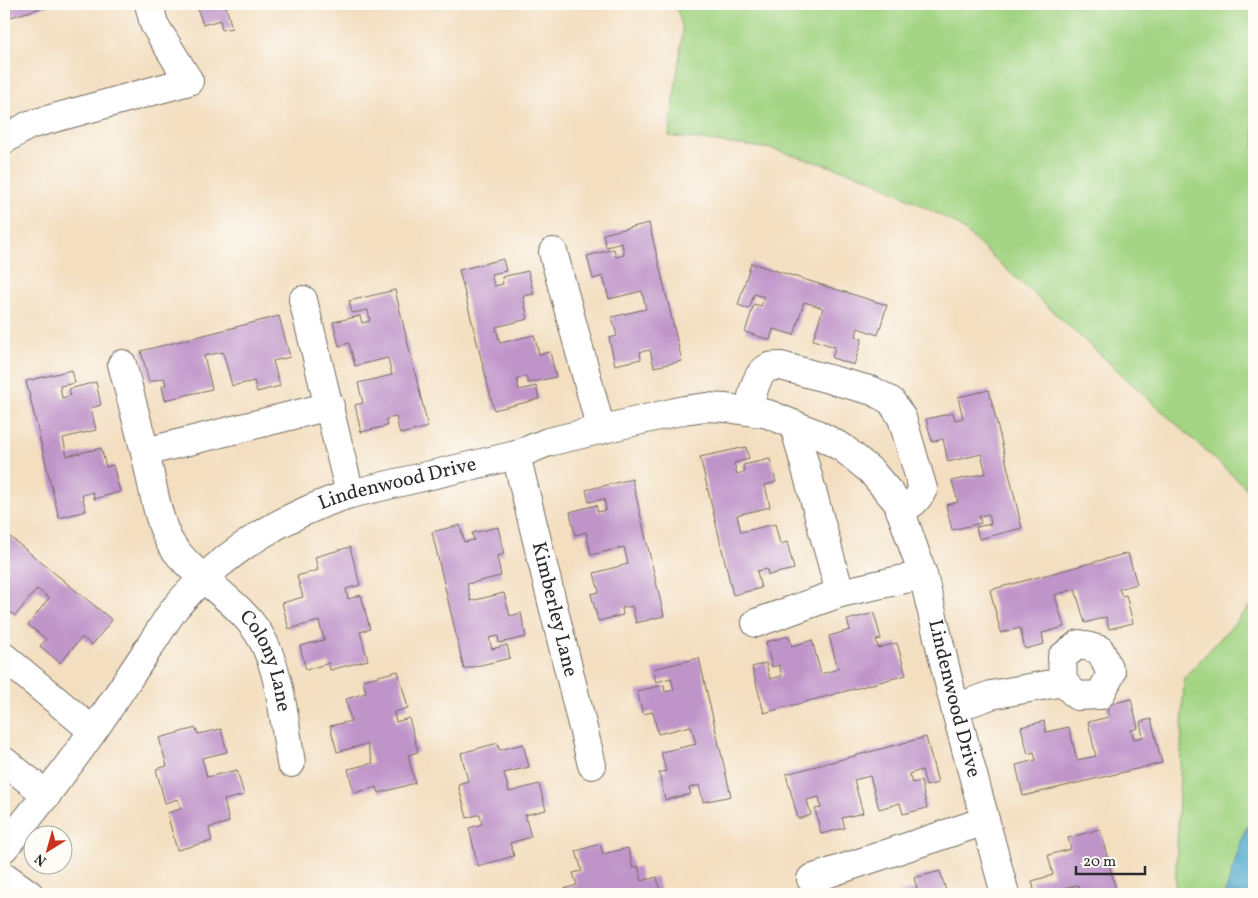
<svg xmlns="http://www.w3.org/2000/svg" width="1258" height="898" viewBox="0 0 1258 898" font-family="Vollkorn,serif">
<rect width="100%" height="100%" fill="#fdfcf7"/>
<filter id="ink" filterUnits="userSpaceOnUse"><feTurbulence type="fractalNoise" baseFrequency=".02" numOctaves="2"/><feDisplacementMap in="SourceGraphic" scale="10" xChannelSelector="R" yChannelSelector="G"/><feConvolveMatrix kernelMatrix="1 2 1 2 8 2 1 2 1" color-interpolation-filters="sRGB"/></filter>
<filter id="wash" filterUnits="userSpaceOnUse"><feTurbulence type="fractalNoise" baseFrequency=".0096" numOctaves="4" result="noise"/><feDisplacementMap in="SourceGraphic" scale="20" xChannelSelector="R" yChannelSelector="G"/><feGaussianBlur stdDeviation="1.12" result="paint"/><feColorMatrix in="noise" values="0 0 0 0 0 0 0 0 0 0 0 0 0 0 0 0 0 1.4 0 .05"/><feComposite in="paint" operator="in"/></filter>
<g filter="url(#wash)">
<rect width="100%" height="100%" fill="#f3dec0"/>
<!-- green -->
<g fill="#a3d483" stroke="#678057">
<polygon points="676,4 1254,4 1254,495 957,224 869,178 772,149 669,136 683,30"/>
<polygon points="1254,602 1254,814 1244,833 1225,894 1175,894 1184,678"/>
</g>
<!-- water -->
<polygon fill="#51aace" stroke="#3e6a7c" points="1254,814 1254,894 1225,894 1244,833"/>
<g id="blocks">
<!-- building -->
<g fill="#bf94c9">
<polygon points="4,4 47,4 48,6 4,19"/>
<polygon points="196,4 229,4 229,5 226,7 232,28 222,30 220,20 203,25"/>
<polygon points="649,223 682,361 654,367 650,350 640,352 641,359 615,365 609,338 617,336 612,317 646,309 642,291 609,299 603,276 593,279 587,256 614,249 616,257 624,255 622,243 606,247 603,234"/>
<polygon points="503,259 506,271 491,274 494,286 503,284 502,277 528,271 534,294 523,296 528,319 496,327 500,343 534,335 539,354 550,352 556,377 528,383 526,376 517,379 519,390 536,386 539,399 494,410 459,270"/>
<polygon points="751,263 887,305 878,335 858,328 856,336 862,339 854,365 832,358 835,347 813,340 823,308 804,302 794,335 773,329 770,340 745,332 754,304 761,306 764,297 754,294 749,309 738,305"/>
<polygon points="395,290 428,427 400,434 396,417 386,419 387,426 361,432 355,405 363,403 358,383 392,375 388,358 355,366 349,343 339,346 333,322 360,316 362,323 370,321 368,310 352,313 349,301"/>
<polygon points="279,316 290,357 273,361 280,386 257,392 254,381 232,386 223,352 204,356 212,389 165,400 162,386 166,385 164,378 149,382 141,351"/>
<polygon points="72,370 75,383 60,386 62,398 71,395 69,389 96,382 101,405 91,408 96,430 63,438 67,456 101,448 106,467 113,465 120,492 94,499 93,492 82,495 86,511 59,518 26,381"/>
<polygon points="989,390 1022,528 979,539 976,527 991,524 989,514 979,516 981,523 952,530 946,505 958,502 952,481 986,473 981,454 948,462 943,439 932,442 926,419 953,413 955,420 963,418 958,397"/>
<polygon points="746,447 749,459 734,463 737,474 745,472 743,465 770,459 776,482 765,485 770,507 737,515 741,532 775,524 780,544 787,542 794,569 768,575 767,569 757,571 761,588 733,595 700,457"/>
<polygon points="632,479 664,616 636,623 632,606 622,608 623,615 598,621 591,594 599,592 594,573 628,564 624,547 591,555 586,532 575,535 570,512 596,505 598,512 606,510 604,499 589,502 586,490"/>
<polygon points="460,525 464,542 474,540 472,533 498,527 504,554 497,556 501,576 467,584 471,601 504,593 510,616 521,613 526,637 499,643 498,636 489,638 492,649 507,645 510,658 464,669 432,532"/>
<polygon points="4,532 112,620 92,645 82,637 60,663 40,646 46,639 28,625 49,598 37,589 15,616 4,606"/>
<polygon points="350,547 360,585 346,589 348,599 361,595 370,629 360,632 368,660 330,670 329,663 306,670 300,646 324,640 319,621 289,629 282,603 303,597 297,576 318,570 315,557"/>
<polygon points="1128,553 1137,584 1119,589 1122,596 1126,595 1133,623 1109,629 1106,617 1085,623 1075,589 1055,595 1064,627 1042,633 1044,644 1025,649 1020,628 1001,633 990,590"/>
<polygon points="874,613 881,639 876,640 878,648 897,643 906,675 764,713 752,667 766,663 770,679 782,676 779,665 772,667 766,642 789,636 792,646 812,640 821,674 838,669 829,636 850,630 847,620"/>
<polygon points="699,658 731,796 703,802 699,785 689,788 691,794 665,800 659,773 666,771 661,752 696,744 691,726 658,734 653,712 643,714 637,691 664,685 665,692 674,690 671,678 656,682 653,669"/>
<polygon points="398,671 408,708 394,712 396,722 409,718 418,752 408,755 415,783 379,793 377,787 354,793 348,769 373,763 367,744 337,752 330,726 351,721 346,699 366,693 363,680"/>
<polygon points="1131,699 1138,728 1131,730 1134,739 1143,737 1140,722 1151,719 1162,763 1023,796 1016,765 1036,760 1034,752 1028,754 1021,727 1044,721 1046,732 1069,727 1077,760 1096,756 1088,722 1109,717 1106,705"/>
<polygon points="196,728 198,734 221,729 227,752 202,758 207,777 237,770 244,795 224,800 229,822 209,828 212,841 177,850 167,813 181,809 178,799 165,803 156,769 167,766 159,738"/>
<polygon points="926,737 938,783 926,786 922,770 909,774 912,783 921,781 927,808 903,814 900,803 879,809 870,776 854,780 863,813 842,818 845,828 821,834 815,809 821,808 819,797 807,800 811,815 798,819 786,774"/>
<polygon points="498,743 499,750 523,744 529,767 504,773 509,792 539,784 546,810 525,815 531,837 510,843 514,856 478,866 469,828 482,824 480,814 467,818 458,784 468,781 461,753"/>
<polygon points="1100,829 1117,894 1080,894 1078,885 1064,888 1065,894 1035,894 1032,881 1053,875 1048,855 1071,849 1068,838"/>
<polygon points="600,844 603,854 628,848 633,868 638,866 642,881 657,877 661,894 566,894 564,889 577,885 573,873 582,871 576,851"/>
<polygon points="940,871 947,894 896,894 917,888 914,878"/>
</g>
</g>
</g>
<g filter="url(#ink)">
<use href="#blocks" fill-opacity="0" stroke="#716a5f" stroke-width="1"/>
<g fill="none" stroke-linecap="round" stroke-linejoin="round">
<defs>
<g id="minor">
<polyline points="4,140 29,125 189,81 154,24 149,4"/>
<polyline points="553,252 601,430"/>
<polyline points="303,300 350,494"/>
<polyline points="122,364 145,452 330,406"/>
<path d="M749 411C752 398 754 374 769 367 772 366 778 366 781 366L873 391 891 401 902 418 923 489C917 501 912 505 900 510"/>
<polyline points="794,425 840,593"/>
<path id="s1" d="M145 452C151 477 158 524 171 544 195 579 236 598 259 634 281 669 284 722 291 763"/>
<path id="s2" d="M516 455 592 765"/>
<polyline points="756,623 840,593 923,575"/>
<polyline points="4,657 93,731"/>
<polyline points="955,708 991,695 1063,682 1077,696 1100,695 1111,674 1100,650 1079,644 1062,657 1063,682"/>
<polyline points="4,761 47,795"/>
<path id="s3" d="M4 848C35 810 65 771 93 731 113 703 131 674 150 646 158 634 166 620 175 608 221 554 283 515 350 494L516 455 548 442 684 410 706 407 726 408 768 414 817 434 843 448 871 471 898 503 923 575 955 708 1005 894"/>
<polyline points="4,876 29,894"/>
<polyline points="811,879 985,821"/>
</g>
</defs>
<!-- minor casing -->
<use href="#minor" stroke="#716a5f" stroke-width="30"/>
<!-- minor -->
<use href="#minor" stroke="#fff" stroke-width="28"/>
</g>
</g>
<g text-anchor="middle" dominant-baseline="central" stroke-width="4.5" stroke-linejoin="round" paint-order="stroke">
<!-- street labels -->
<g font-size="20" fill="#2b2b2b" stroke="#fdfcf7">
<text stroke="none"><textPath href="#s3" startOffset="555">Lindenwood Drive</textPath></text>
<text stroke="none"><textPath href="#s2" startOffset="159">Kimberley Lane</textPath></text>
<text stroke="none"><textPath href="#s1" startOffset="250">Colony Lane</textPath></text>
<text stroke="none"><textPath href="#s3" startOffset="1300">Lindenwood Drive</textPath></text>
</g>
</g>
<!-- margin -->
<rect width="1258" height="898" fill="none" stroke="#fdfcf7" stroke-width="20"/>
<!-- north arrow -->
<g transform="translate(48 850) rotate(217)"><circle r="24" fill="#fdfcf7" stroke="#a9a8a5"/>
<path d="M0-4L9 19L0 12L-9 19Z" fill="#c8321e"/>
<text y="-8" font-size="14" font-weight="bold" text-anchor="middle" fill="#2b2b2b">N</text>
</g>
<!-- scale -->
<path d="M1076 866v8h69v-8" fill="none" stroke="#2b2b2b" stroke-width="2.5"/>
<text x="1083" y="866" font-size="15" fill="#2b2b2b" stroke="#fdfcf7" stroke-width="4" paint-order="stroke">20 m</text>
</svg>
